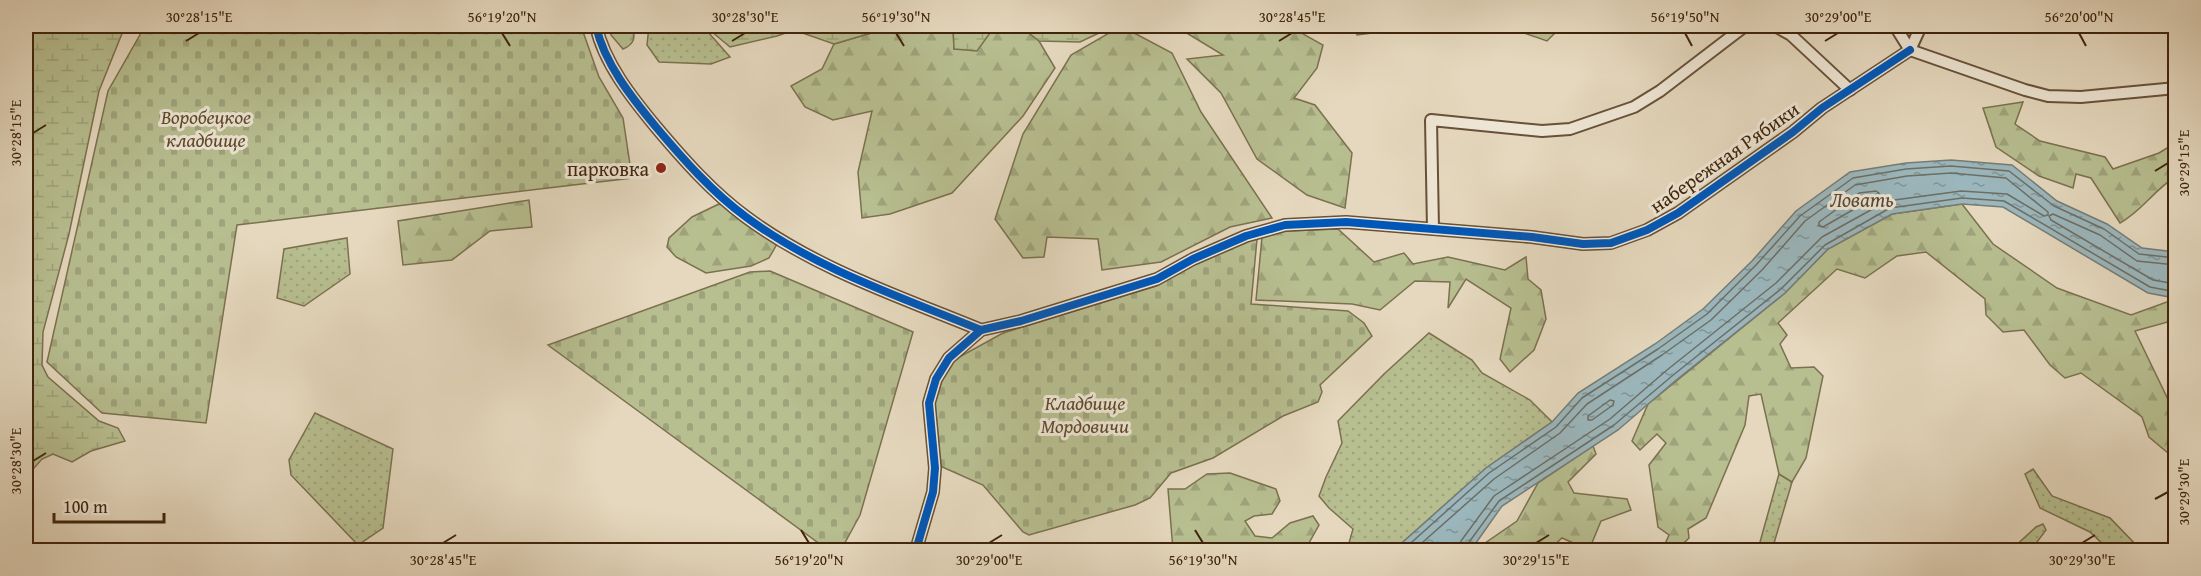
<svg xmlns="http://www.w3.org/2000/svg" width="2201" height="576" viewBox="0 0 2201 576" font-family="'Gentium Book Plus',serif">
<defs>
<pattern id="grass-dots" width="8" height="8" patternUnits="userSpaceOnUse" patternTransform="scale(1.5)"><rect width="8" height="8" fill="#b7be90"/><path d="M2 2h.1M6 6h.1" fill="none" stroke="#9ea37b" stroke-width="1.8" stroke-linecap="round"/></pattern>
<pattern id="forest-firs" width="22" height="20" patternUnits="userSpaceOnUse" patternTransform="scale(1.5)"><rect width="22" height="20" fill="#b7be90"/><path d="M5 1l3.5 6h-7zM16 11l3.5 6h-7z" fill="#9ea37b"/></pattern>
<pattern id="wetland-marsh" width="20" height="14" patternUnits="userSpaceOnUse" patternTransform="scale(1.5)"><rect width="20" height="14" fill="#b7be90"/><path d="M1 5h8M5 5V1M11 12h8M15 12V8" fill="none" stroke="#9ea37b"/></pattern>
<pattern id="cemetery-stones" width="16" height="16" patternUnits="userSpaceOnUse" patternTransform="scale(1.5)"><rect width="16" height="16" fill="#b7be90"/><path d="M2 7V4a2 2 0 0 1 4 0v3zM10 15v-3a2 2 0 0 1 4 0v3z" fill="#9ea37b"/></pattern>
<pattern id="water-ripples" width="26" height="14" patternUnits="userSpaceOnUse" patternTransform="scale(1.5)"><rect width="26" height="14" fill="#9bb7bd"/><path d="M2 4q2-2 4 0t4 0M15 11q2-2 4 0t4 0" fill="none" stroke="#809598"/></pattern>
</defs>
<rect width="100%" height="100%" fill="#e5d8be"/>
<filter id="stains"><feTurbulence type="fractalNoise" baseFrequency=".00333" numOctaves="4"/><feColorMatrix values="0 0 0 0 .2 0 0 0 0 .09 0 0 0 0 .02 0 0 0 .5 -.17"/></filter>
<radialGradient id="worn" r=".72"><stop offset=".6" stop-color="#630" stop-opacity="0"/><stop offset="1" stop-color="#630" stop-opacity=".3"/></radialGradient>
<!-- grass -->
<g fill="url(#grass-dots)" stroke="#7b714e" stroke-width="1.5">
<polygon points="649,26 686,26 687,32 708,32 730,57 711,64 659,62 647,45"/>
<polygon points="1353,26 1427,26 1357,35"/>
<polygon points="1504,26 1562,26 1547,41"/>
<polygon points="347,238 350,274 304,306 277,298 284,249"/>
<polygon points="1429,333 1472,360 1482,373 1530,400 1552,422 1486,468 1394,550 1347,550 1353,529 1329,508 1319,496 1326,477 1342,443 1338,421 1384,374"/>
<polygon points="315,413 393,449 383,528 358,545 291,475 289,460"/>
<polygon points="2033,469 2052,496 2110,518 2141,550 2109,550 2090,532 2040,508 2025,474"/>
<polygon points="1779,474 1792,482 1772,550 1761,550 1760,542"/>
<polygon points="2043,524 2046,530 2031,550 2011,550 2036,527"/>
</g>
<!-- forest -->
<g fill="url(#forest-firs)" stroke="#7b714e" stroke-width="1.5">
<path d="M609 26H633C635 38 635 44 623 49L611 35Z"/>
<polygon points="895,26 953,26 954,49 996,26 1020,26 1039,41 1055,68 1023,116 952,193 890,214 862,218 858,172 872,111 833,120 805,107 791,86 822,69 834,44"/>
<polygon points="1121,26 1172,53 1201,112 1272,218 1230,227 1161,262 1102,270 1098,239 1047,237 1044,257 1023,258 995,219 1023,134 1071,55"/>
<polygon points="1175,26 1289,26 1323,45 1317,68 1294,98 1315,105 1352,153 1345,208 1307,195 1257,159 1221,93 1187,59 1223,55"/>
<path d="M2023 102 2015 124 2040 141 2105 157 2113 169 2159 153 2175 143V177C2154 190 2142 211 2120 223L2091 178 2076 174 2073 188 2039 176 1996 147 1983 108Z"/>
<polygon points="529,200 532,227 490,231 452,260 403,265 398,221"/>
<polygon points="721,203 755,230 777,244 769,258 751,266 706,273 676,257 667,247 669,238 692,217"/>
<polygon points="1962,204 1993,244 2057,288 2131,315 2175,299 2175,320 2135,331 2175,414 2175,459 2149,437 2142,417 2081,373 2065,378 2050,365 2024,330 2003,332 1986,315 1985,299 1926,252 1897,256 1865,278 1837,269 1778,323 1787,335 1780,344 1791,368 1814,367 1823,376 1806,458 1792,482 1779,474 1761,394 1749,396 1745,425 1706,518 1688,529 1689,538 1677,550 1650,550 1664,546 1669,535 1658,527 1649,465 1666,443 1657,434 1640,450 1632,441 1648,404 1785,293 1828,249 1892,214"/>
<polygon points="1338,229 1374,262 1404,253 1413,264 1448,257 1505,270 1526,257 1528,279 1541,290 1546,319 1534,350 1510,372 1500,359 1511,308 1466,279 1448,308 1450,282 1415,281 1380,310 1352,304 1256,300 1262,237 1283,231"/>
<polygon points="1593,446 1596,454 1568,482 1574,493 1627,499 1631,510 1601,521 1589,550 1562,538 1550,549 1475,550 1517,521 1538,483"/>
<polygon points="1230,473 1276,489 1280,501 1272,514 1254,516 1245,521 1255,536 1272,538 1290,523 1313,516 1319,525 1305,550 1173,550 1168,489 1185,489 1207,474"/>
</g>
<!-- wetland -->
<g fill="url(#wetland-marsh)" stroke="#7b714e" stroke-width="1.5">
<polygon points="26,26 125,26 99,91 69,234 43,332 42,365 48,377 99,421 118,428 125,441 91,451 72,462 53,454 42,459 26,477"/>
<polygon points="705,26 895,26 834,44 794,30 777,36 730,47"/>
<polygon points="953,26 1000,26 995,26 977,51 954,49"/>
<polygon points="1020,26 1114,26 1080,42 1039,41"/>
</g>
<!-- cemetery -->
<g fill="url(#cemetery-stones)" stroke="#7b714e" stroke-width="1.5">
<polygon points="145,26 581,26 599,77 623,118 632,178 237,225 206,423 102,413 47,362 108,91"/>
<polygon points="1257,239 1251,304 1348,311 1364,323 1372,336 1320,385 1322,392 1318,402 1283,416 1213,458 1171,473 1150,498 1135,505 1029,535 1023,532 983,485 940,466 933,406 940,381 952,361 1003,333 1156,286 1184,268 1245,241"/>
<polygon points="770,271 913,332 860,515 841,550 828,550 548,345 750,272"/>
</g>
<!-- water -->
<polygon fill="url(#water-ripples)" stroke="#767c76" stroke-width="1.5" points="1951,160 2012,165 2057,201 2107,224 2142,248 2175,252 2175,298 2148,293 2003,207 1962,204 1892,214 1828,249 1785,293 1675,381 1618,430 1502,506 1471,550 1394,550 1486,468 1552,422 1578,393 1655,344 1703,309 1752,261 1796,211 1850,172 1906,163"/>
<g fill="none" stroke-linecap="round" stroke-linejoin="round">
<!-- shore -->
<g stroke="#6d6e64" stroke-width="1.5">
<polygon points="1876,191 1879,193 1877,196 1823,227 1819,226 1819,222 1859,193"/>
<polyline points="2176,265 2137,261 2100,235 2053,214 2049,216 2051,220 2153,280 2176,284"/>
<polygon points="1610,400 1614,401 1613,405 1592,420 1588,420 1588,416"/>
<polyline points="1403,550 1489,473 1556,427 1582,398 1658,349 1707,314 1756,265 1800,216 1853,178 1906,169 1951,166 2009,171 2054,206 2104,229 2139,254 2176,258"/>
<polyline points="1414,550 1494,479 1560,433 1587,404 1662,355 1711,320 1762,270 1805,221 1855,185 1907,176 1951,173 2006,178 2048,212 2048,215 2044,216 2007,194 1961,191 1887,201 1822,237 1776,283 1667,370 1610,419 1494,496 1461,541 1459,550"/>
<polyline points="1466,550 1467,545 1499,501 1614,425 1672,376 1781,289 1825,245 1890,208 1962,198 2004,201 2150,287 2176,292"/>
</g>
<defs>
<g id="minor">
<path d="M596 26C604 63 632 98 656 127 683 159 712 192 746 217 816 269 901 297 981 330"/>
<polyline points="1775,26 1791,35 1850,90"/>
<polyline points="1895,26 1910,50"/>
<polyline points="1910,50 2025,90 2048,96 2081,97 2176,88"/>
<polyline points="1910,50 1921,26"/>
<polyline points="1433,229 1431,120 1542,131 1570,129 1634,107 1660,91 1745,26"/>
<polyline points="916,550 933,492 935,468 929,403 936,379 949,358 981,330 1021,321 1157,279 1193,259 1246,236 1285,225 1346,222 1532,237 1583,244 1611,243 1647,230 1678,213 1793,132 1822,108 1910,50"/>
</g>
</defs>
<!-- minor casing -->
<use href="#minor" stroke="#685138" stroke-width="14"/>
<!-- minor -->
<use href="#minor" stroke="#eee6d5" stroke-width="10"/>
<defs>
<g id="cycleway">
<path d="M596 26C604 63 632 98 656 127 683 159 712 192 746 217 816 269 901 297 981 330"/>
<polyline points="916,550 933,492 935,468 929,403 936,379 949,358 981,330 1021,321 1157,279 1193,259 1246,236 1285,225 1346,222 1532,237 1583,244 1611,243 1647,230 1678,213 1793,132 1822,108 1910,50"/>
</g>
</defs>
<!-- cycleway casing -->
<use href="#cycleway" stroke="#eee6d5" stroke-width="11"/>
<!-- cycleway -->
<use href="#cycleway" stroke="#0057b8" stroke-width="8"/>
</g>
<!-- ticks -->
<path fill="none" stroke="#3f240c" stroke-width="2" d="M502 33 510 46M896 33 904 46M1685 33 1692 46M2079 33 2086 46M186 41 199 33M732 41 745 33M1279 41 1292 33M1825 41 1838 33M33 133 46 125M2155 171 2168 163M33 461 46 453M2155 499 2168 492M801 530 809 543M1195 530 1203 543M443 543 456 535M989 543 1002 535M1536 543 1549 535M2082 543 2095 535"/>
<!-- markers -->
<circle fill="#8f2418" stroke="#eee6d5" stroke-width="2" cx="661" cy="168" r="6"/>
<g text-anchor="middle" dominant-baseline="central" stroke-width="6" stroke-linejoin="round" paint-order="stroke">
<!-- park labels -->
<g font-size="20" font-style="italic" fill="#5d4a2d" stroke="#eee6d5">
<text x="206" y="116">Воробецкое<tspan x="206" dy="23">кладбище</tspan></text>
<text x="1085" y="402">Кладбище<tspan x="1085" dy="23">Мордовичи</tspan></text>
</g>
<!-- street labels -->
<g font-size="20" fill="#3f240c" stroke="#eee6d5">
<text transform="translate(1724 157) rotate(-35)">набережная Рябики</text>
</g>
<!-- poi labels -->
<g font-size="20" fill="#3f240c" stroke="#eee6d5" text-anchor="end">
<text x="649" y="168">парковка</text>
</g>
<!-- water labels -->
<g font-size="21" font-style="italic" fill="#564938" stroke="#eee6d5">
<text x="1862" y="199">Ловать</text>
</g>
</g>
<!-- margin -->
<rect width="2201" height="576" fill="none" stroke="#e5d8be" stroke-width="66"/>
<!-- scale -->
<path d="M54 513v9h110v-9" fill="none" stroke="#3f240c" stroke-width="3"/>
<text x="63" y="513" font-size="18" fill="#3f240c" stroke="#eee6d5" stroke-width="4.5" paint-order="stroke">100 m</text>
<rect x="33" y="33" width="2135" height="510" fill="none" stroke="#3f240c" stroke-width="2"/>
<g font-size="15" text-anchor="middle" fill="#3f240c">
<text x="199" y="22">30°28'15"E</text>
<text x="502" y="22">56°19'20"N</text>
<text x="745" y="22">30°28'30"E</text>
<text x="896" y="22">56°19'30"N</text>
<text x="1292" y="22">30°28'45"E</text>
<text x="1685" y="22">56°19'50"N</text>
<text x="1838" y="22">30°29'00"E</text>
<text x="2079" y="22">56°20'00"N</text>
<text transform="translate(16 133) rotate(-90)" y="5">30°28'15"E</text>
<text transform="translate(2184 163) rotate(-90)" y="5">30°29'15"E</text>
<text transform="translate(16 461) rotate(-90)" y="5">30°28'30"E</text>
<text transform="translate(2184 492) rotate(-90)" y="5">30°29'30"E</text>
<text x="443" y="565">30°28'45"E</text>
<text x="809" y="565">56°19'20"N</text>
<text x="989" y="565">30°29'00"E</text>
<text x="1203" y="565">56°19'30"N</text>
<text x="1536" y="565">30°29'15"E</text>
<text x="2082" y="565">30°29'30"E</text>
</g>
<rect width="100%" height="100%" filter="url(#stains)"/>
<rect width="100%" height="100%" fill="url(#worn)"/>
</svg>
